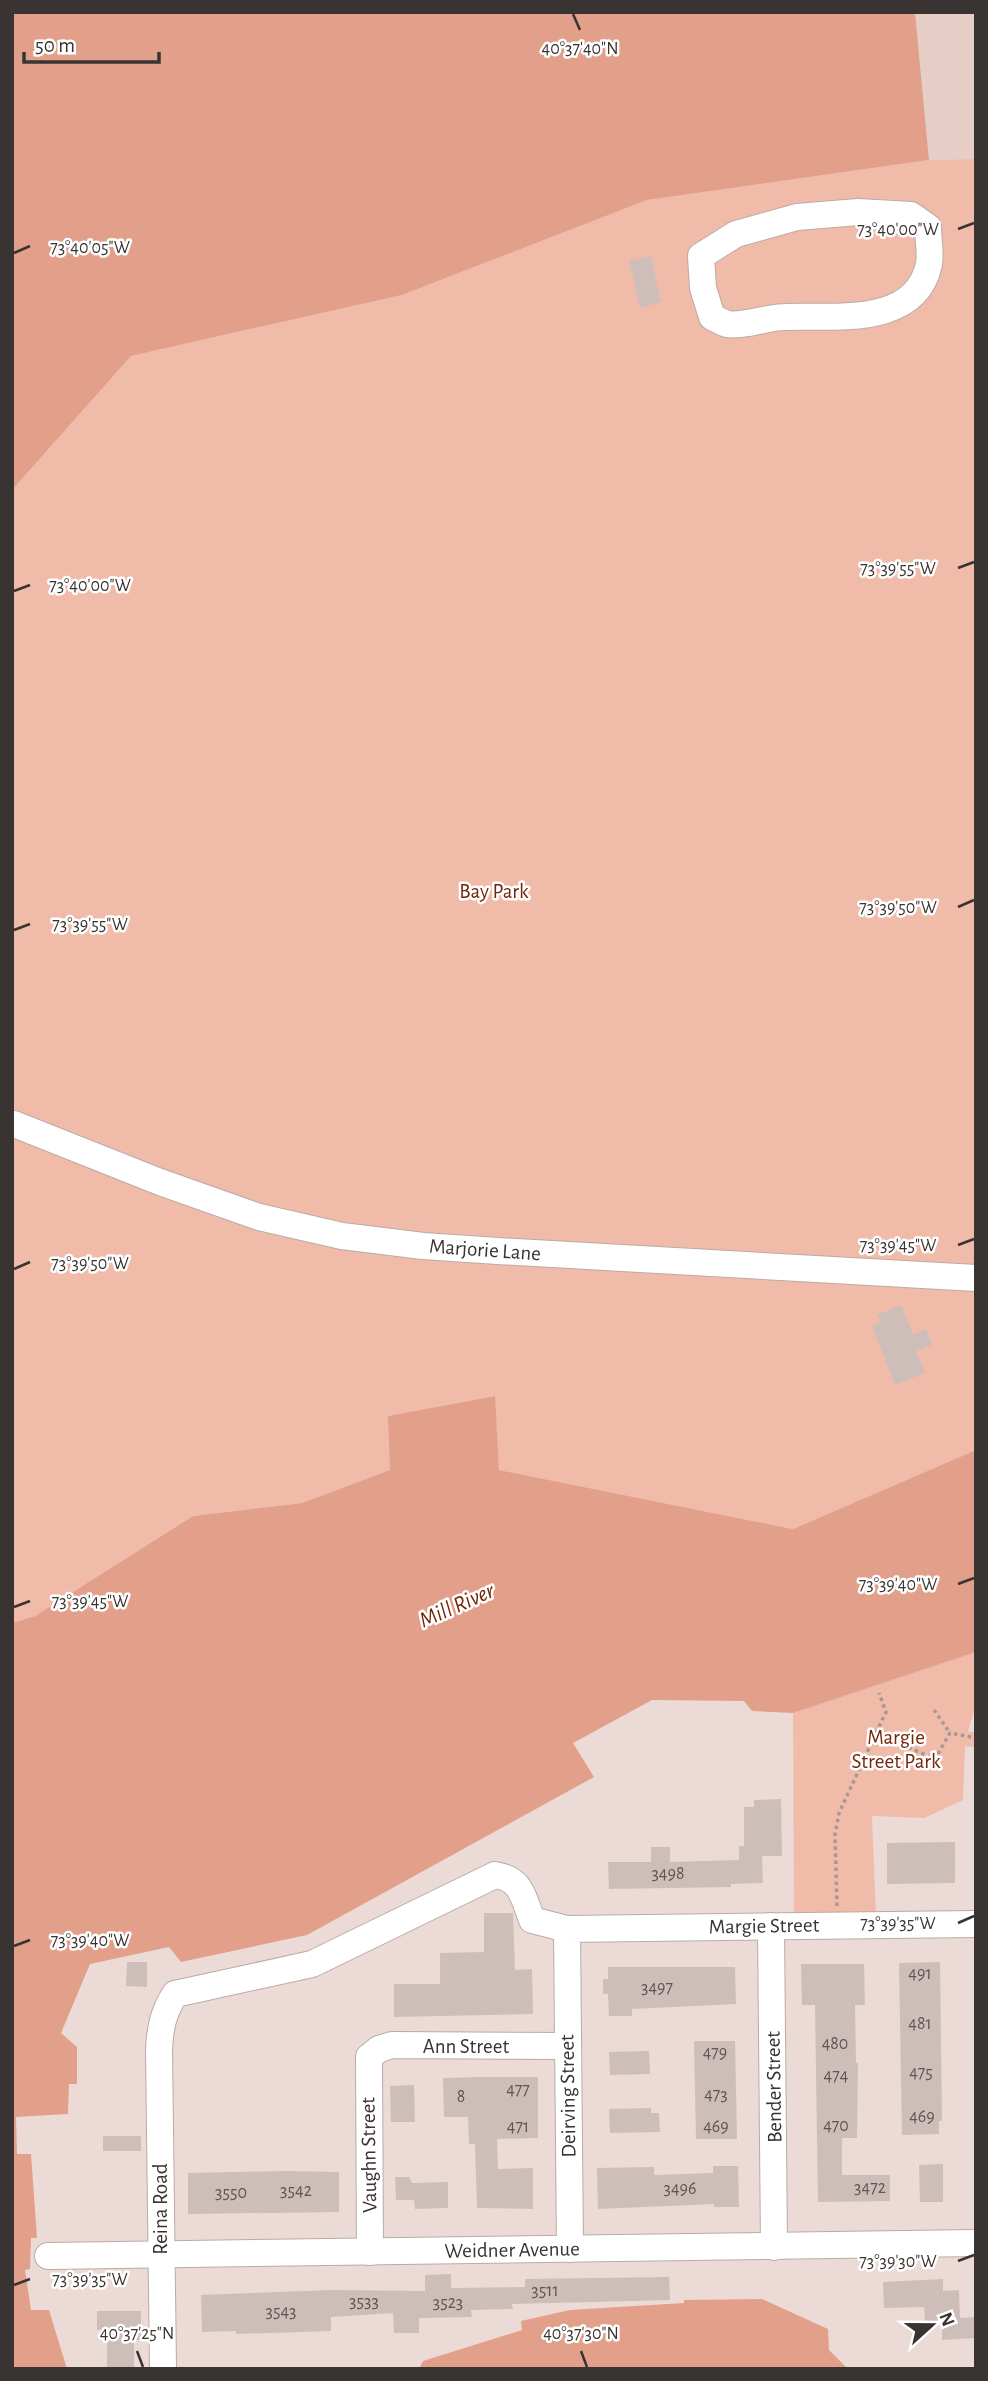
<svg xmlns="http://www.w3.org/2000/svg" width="988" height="2381" viewBox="0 0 988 2381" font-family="'Alegreya Sans',sans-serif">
<rect width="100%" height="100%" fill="#ebdad5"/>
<!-- built -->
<polygon fill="#e6cdc5" points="915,12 976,12 976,159 929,160"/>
<!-- green -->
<g fill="#f1bbaa">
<polygon points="976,159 976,1450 793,1529 499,1470 494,1396 389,1416 391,1470 302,1503 193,1516 35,1616 12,1623 12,490 131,356 402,295 647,200 929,160"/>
<polygon points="976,1652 976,1705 968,1731 976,1733 976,1747 965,1746 963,1800 924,1818 872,1816 876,1918 794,1920 793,1713"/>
</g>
<!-- water -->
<g fill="#e2a08a">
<polygon points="12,12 915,12 929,160 647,200 402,295 131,356 12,490"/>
<polygon points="495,1396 499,1470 793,1529 976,1450 976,1652 793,1713 752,1711 744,1701 652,1700 573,1743 594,1777 307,1935 181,1962 169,1947 90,1964 61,2033 77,2047 77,2084 69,2084 68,2114 16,2117 17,2154 31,2154 37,2238 31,2238 30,2269 25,2270 31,2310 49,2310 67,2369 12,2369 12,1623 35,1616 193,1516 302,1503 390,1470 388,1416"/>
<polygon points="762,2299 828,2329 829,2350 848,2369 419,2369 423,2361 522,2330 521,2321 570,2310 684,2303 684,2300"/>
</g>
<!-- building -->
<g fill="#cebeb9">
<polygon points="651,256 661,302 640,308 629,261"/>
<polygon points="901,1305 913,1335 926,1329 932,1345 916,1351 925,1373 895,1385 872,1326 881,1323 877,1315"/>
<polygon points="781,1799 782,1856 762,1856 763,1883 731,1884 731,1887 609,1889 608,1862 651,1862 651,1847 670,1847 670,1862 739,1860 739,1846 744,1846 744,1807 754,1807 754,1800"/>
<polygon points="955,1842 955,1883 887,1884 887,1843"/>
<polygon points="484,1913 513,1913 515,1970 532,1969 533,2014 394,2017 394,1984 440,1984 440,1953 484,1952"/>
<polygon points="127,1962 147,1962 147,1987 126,1986"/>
<polygon points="940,1962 942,2121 939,2121 939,2134 902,2135 899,1963"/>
<polygon points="801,1964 864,1964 865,2005 855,2005 856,2063 858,2063 857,2138 842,2138 842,2175 890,2175 890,2201 818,2202 815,2005 802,2005"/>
<polygon points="608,1967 735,1967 736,2004 632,2009 632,2016 609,2016 608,1994 603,1994 603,1979 608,1979"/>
<polygon points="694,2041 735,2041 737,2139 696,2139"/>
<polygon points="649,2051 650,2074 610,2075 609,2052"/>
<polygon points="478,2077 538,2077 538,2138 497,2139 498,2169 533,2168 533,2209 477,2208 475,2144 469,2144 468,2117 444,2117 443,2078"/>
<polygon points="414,2085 415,2122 391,2122 390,2086"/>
<polygon points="651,2108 651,2113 659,2113 660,2132 610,2133 609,2109"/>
<rect x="103" y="2136" width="38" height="15"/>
<polygon points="943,2164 943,2202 920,2202 919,2165"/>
<polygon points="713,2166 738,2166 739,2207 714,2207 714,2204 598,2209 597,2168 654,2167 654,2175 713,2173"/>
<polygon points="284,2171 339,2172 339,2212 188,2214 188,2173"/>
<polygon points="395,2177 409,2177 412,2183 448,2182 448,2208 415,2209 414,2200 396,2200"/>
<polygon points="451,2274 451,2288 525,2287 525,2279 669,2277 670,2300 512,2304 513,2309 471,2310 472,2317 419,2318 419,2333 394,2333 393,2313 331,2317 331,2331 236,2334 236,2331 202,2332 201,2295 330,2290 425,2291 425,2275"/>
<polygon points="943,2279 943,2291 959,2290 960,2318 976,2317 976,2338 942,2340 942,2321 925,2321 924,2307 884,2308 883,2282"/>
<polygon points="97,2311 141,2311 141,2340 134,2340 134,2369 107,2369 107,2330 97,2330"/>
</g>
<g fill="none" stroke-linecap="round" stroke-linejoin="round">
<defs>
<g id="minor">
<path d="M858 212 911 215 928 227C928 238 931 253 929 264 916 328 833 315 785 317 768 317 742 327 727 324 722 322 716 319 712 317L703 288 701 256 736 234 797 217Z"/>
<polyline points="14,1124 160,1182 259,1217 342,1236 423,1246 498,1251 976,1278"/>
<polyline points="771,1926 774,2247"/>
<polyline points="570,2249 567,1929 975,1924"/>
<polyline points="370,2252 369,2057 379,2049 392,2045 567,2046"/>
<polyline points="48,2256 976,2243"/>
<path d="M163 2369 159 2050C160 2028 163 2013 175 1994L312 1964 495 1875C522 1879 523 1897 532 1920L567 1929"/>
</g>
</defs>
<!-- minor casing -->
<use href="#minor" stroke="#bbaba5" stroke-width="28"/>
<!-- path -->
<g stroke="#a69995" stroke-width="3.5" stroke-dasharray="3.5 3.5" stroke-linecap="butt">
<polyline points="934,1710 950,1733"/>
<polyline points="876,1733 886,1712 879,1693"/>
<polyline points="837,1906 835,1835 839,1813 876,1733 935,1759 950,1733 976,1738"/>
</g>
<!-- minor -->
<use href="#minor" stroke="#fff" stroke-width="26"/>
</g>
<!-- ticks -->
<path fill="none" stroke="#393331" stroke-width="2.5" d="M573 14 580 30M958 229 974 223M14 253 30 246M958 568 974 562M14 591 30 585M958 907 974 900M14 930 30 924M958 1245 974 1239M14 1269 30 1262M958 1584 974 1578M14 1607 30 1601M958 1923 974 1916M14 1946 30 1940M958 2261 974 2255M14 2285 30 2279M137 2351 143 2367M581 2351 587 2367"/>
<g text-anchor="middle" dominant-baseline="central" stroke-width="5" stroke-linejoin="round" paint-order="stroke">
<!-- number labels -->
<g font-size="18" fill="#5e5653">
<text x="668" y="1874">3498</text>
<text x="920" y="1974">491</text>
<text x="657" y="1988">3497</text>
<text x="920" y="2024">481</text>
<text x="835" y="2044">480</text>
<text x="715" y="2053">479</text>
<text x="921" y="2073">475</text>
<text x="836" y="2076">474</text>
<text x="518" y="2090">477</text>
<text x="716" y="2095">473</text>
<text x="461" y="2097">8</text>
<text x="922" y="2117">469</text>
<text x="836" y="2126">470</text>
<text x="518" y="2127">471</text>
<text x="716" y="2127">469</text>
<text x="870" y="2188">3472</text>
<text x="680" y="2189">3496</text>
<text x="296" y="2191">3542</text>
<text x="231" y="2193">3550</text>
<text x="545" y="2291">3511</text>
<text x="364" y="2302">3533</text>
<text x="448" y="2303">3523</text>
<text x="281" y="2312">3543</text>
</g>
<!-- park labels -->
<g font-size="21" fill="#742708" stroke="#fff">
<text x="494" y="891">Bay Park</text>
<text x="896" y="1737">Margie<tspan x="896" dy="24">Street Park</tspan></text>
</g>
<!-- street labels -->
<g font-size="21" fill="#393331" stroke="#fff">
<text transform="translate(485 1250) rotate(4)">Marjorie Lane</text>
<text transform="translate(764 1926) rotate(-1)">Margie Street</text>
<text x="466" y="2046">Ann Street</text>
<text transform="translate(774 2087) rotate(-91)">Bender Street</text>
<text transform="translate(568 2096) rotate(-91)">Deirving Street</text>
<text transform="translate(369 2155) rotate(-91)">Vaughn Street</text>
<text transform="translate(160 2209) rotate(-90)">Reina Road</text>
<text transform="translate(512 2250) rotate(-1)">Weidner Avenue</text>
</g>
<!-- water labels -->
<g font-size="23" font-style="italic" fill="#722405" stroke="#fff">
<text transform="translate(457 1606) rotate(-24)">Mill River</text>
</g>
</g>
<g font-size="18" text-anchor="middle" fill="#393331" stroke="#fff" stroke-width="5" stroke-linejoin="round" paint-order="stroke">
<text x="580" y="54">40°37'40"N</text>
<text x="898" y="235">73°40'00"W</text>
<text x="90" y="253">73°40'05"W</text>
<text x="898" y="574">73°39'55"W</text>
<text x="90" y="591">73°40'00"W</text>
<text x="898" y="913">73°39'50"W</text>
<text x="90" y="930">73°39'55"W</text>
<text x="898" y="1251">73°39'45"W</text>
<text x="90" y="1269">73°39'50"W</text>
<text x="898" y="1590">73°39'40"W</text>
<text x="90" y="1607">73°39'45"W</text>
<text x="898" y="1929">73°39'35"W</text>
<text x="90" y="1946">73°39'40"W</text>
<text x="898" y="2267">73°39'30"W</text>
<text x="90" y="2285">73°39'35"W</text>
<text x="137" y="2339">40°37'25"N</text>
<text x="581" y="2339">40°37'30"N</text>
</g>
<!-- border -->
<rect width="988" height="2381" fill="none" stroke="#393331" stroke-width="28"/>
<!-- north arrow -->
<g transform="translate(932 2325) rotate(69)" stroke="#ffffff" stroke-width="5" paint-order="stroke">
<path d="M0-5L12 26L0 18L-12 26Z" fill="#393331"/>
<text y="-10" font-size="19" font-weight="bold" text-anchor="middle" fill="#393331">N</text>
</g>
<!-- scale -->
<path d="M24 52v10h135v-10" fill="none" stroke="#393331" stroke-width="3.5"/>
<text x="35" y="52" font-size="21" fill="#393331" stroke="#ffffff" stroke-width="5" paint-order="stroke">50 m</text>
</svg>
